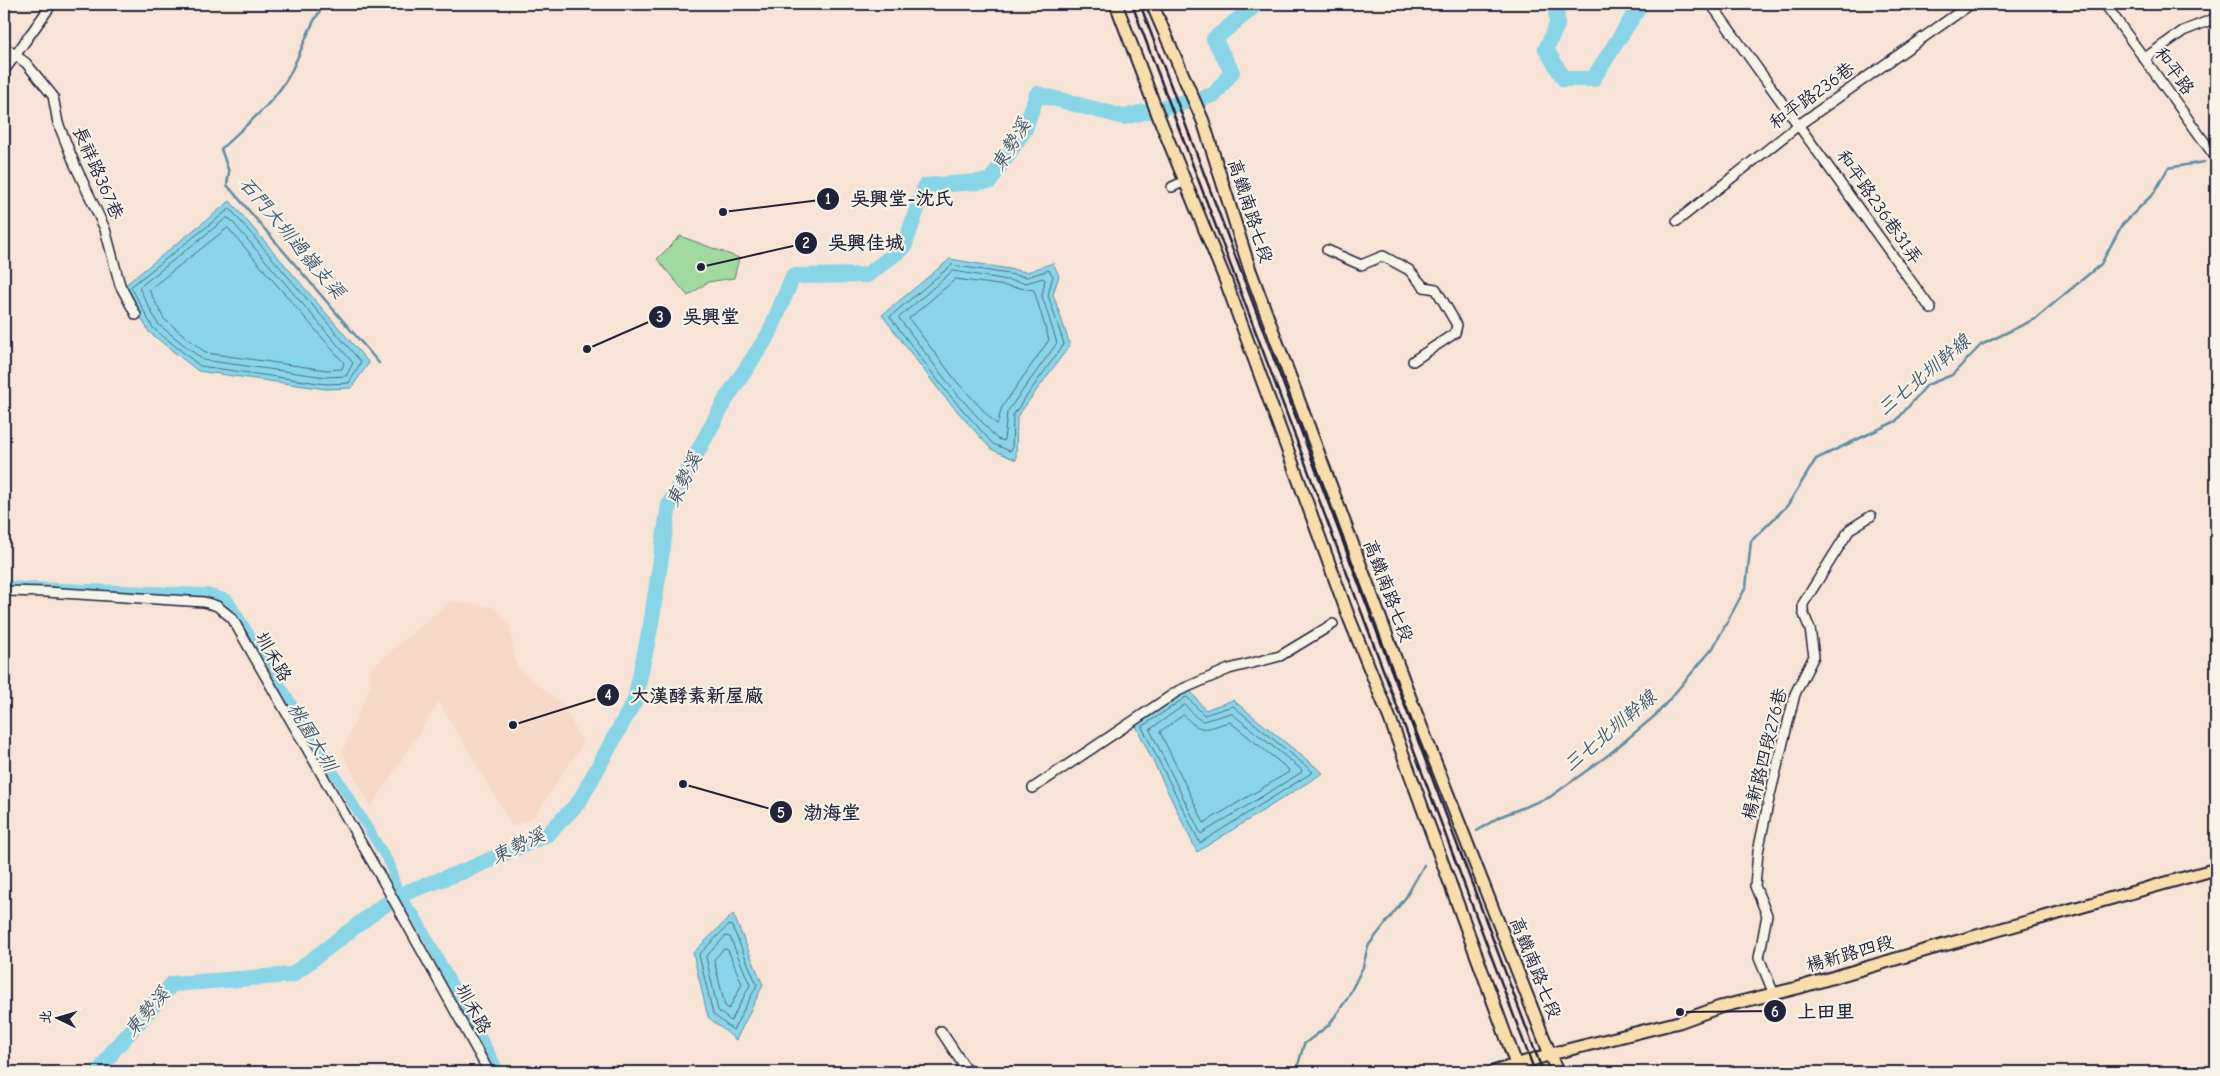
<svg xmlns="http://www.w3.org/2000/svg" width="2220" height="1076" viewBox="0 0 2220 1076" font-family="'Comic Neue','LXGW WenKai TC',sans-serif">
<rect width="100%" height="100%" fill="#f7e4d6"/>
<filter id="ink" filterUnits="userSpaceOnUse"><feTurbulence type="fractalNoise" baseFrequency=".02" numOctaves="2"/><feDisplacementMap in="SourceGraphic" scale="10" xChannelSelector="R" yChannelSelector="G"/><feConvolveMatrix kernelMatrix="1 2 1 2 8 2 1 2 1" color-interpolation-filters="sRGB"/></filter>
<g filter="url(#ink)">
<!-- built -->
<polygon fill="#f7d9c9" points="450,601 494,607 509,623 517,667 564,706 583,744 534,817 513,827 439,702 371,808 342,753 371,683 369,670"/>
<!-- green -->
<polygon fill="#a0daa0" stroke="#617e6e" points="680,236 739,258 734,278 708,282 688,296 657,259"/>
<!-- water -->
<g fill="#89d5e8" stroke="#608da3">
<polygon points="230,201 369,363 351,388 326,389 198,371 149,332 124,286"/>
<polygon points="950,259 1027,272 1053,263 1059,276 1053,294 1070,345 1017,417 1016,460 991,449 942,394 882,315"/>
<polygon points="1189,689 1205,710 1233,700 1323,773 1197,852 1135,724"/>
<polygon points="733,914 763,985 736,1040 708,1017 693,953"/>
</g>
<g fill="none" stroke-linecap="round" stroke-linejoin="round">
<!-- shore -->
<g stroke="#4b6a80" stroke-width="1">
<polygon points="230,209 361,362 349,383 326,384 200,366 153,328 131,287"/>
<polygon points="227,218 230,219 353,363 346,376 326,377 203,360 158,324 139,288"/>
<polygon points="228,228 344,363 342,369 327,370 206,353 164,319 149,290"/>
<polygon points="952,265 1027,277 1049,270 1053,276 1048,295 1064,344 1013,415 1012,449 1010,451 993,444 946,391 890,317"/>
<polygon points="953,271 1026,283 1043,278 1045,280 1042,296 1057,343 1007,412 1004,441 997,439 951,387 899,318"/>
<polygon points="956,279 1034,290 1049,340 1002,407 997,425 957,382 909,319"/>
<polygon points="1187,697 1204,715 1233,706 1313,772 1200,843 1142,727"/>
<polygon points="1185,705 1197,718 1203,721 1231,713 1301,769 1302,772 1201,834 1150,730"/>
<path d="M1184 715C1187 718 1190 722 1193 724 1205 734 1217 724 1230 722L1288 769 1289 772 1204 823 1160 732Z"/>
<polygon points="729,925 732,926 757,985 733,1030 713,1014 699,955"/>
<polygon points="726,936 730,937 750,985 731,1021 718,1011 706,957"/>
<polygon points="724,949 728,950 742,984 729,1009 725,1006 714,960"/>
</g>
<!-- stream -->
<g stroke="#608da3" stroke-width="2.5">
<path d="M326 4C309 21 301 56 287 79 271 106 243 127 221 149L229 172 227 185 379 363"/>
<polyline points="1477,831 1499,817 1550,797 1607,756 1657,714 1713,648 1746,587 1751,541 1787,506 1816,459 1896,421 1927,385 1952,375 1981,345 2035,319 2101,264 2122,225 2154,193 2168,168 2204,162"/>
<polyline points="1296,1072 1304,1044 1329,1025 1347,999 1363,967 1368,946 1406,897 1424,865"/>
</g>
<!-- canal -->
<path stroke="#89d5e8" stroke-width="10" d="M4 586 207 593 228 599 391 866C394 886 401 902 416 916L500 1072"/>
<!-- river -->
<g stroke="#89d5e8" stroke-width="16">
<polyline points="1556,4 1557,25 1546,49 1564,79 1593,79 1641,4"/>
<polyline points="99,1072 113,1051 172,984 292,975 381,907 407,892 467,870 548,834 579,802 635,700 651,624 669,505 726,399 769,334 793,276 867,275 904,247 925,186 990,181 1025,129 1037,94 1124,117 1214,95 1232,72 1214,39 1257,4"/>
</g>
<defs>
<g id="minor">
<polyline points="1711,4 1931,309"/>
<polyline points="2105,4 2216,158"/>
<polyline points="4,47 26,63 53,96 58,123 75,165 105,229 120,285 136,315"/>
<polyline points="2145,58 2183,31 2216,18"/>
<polyline points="4,71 52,4"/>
<polyline points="1172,187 1185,181"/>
<polyline points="1677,221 1800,124 1971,4"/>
<polyline points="1327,250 1361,265 1383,256 1409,270 1424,287 1436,289 1457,325 1455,333 1413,361"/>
<polyline points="4,591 46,592 204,602 217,606 232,618 383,881 489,1072"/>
<polyline points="1033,788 1178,691 1229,669 1280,656 1333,624"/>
<polyline points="1774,994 1759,958 1767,915 1755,886 1758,852 1769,799 1795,694 1814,656 1810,629 1803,612 1803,604 1850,529 1871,516"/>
<polyline points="941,1031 968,1072"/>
</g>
<g id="major">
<polyline points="1116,4 1160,120 1225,279 1348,615 1390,719 1519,1072"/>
<polyline points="1152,4 1203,121 1250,270 1412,703 1557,1072"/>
<polyline points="1493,1072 1551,1054 1679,1022 1720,1007 1797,988 1930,949 2216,869"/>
</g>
</defs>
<!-- minor casing -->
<use href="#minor" stroke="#22223b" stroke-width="12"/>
<!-- major casing -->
<use href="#major" stroke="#22223b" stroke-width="15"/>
<!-- minor -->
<use href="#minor" stroke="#f7f3e8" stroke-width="9"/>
<!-- major -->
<use href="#major" stroke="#f8deab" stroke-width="11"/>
<!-- rail -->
<g stroke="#22223b" stroke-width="2.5">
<polyline points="1132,4 1535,1072"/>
<polyline points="1140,4 1543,1072"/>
</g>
</g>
</g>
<g text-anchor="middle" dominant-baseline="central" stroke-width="4.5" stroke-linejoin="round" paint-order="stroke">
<!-- street labels -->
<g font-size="18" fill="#22223b" stroke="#f7f3e8">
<text transform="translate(2174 71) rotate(54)">和平路</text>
<text transform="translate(1812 96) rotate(-36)">和平路236巷</text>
<text transform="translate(98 173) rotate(66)">長祥路367巷</text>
<text transform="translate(1879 207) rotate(55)">和平路236巷31弄</text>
<text transform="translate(1250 211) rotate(72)">高鐵南路七段</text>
<text transform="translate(1388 591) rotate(69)">高鐵南路七段</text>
<text transform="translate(273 657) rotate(60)">圳禾路</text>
<text transform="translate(1765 754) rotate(-76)">楊新路四段276巷</text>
<text transform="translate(1850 954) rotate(-16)">楊新路四段</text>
<text transform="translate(1535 968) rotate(68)">高鐵南路七段</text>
<text transform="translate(473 1009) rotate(61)">圳禾路</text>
</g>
<!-- water labels -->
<g font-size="19" font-style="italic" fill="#41586f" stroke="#f7f3e8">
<text transform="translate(1011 145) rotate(-59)">東勢溪</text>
<text transform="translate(292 238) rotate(50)">石門大圳過嶺支渠</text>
<text transform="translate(1924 375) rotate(-40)">三七北圳幹線</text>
<text transform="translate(684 480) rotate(-64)">東勢溪</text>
<text transform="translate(1610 731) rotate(-40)">三七北圳幹線</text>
<text transform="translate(312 737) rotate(59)">桃園大圳</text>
<text transform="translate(518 846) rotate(-26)">東勢溪</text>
<text transform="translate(147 1012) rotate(-49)">東勢溪</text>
</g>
</g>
<!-- callouts -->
<path fill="none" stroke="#22223b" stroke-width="2" d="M723 212L828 199M701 267L806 243M587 349L660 317M513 725L608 695M683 784L781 812M1680 1012L1775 1011"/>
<g fill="#22223b" stroke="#f7f3e8" stroke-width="2">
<circle cx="723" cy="212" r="5"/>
<circle cx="701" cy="267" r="5"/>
<circle cx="587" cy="349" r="5"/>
<circle cx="513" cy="725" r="5"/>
<circle cx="683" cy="784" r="5"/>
<circle cx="1680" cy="1012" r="5"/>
<circle cx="828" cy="199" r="12"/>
<circle cx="806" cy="243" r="12"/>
<circle cx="660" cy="317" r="12"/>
<circle cx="608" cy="695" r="12"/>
<circle cx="781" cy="812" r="12"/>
<circle cx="1775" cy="1011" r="12"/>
</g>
<g font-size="15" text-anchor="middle" font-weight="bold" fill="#fff">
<text x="828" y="204">1</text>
<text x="806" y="248">2</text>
<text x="660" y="322">3</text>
<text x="608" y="700">4</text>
<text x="781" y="818">5</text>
<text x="1775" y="1017">6</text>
</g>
<g font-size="19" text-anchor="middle" font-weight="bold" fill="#22223b" stroke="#f7f3e8" stroke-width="4.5" stroke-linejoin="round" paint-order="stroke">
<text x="902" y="205">吳興堂-沈氏</text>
<text x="866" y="249">吳興佳城</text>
<text x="711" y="323">吳興堂</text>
<text x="697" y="702">大漢酵素新屋廠</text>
<text x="832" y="819">渤海堂</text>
<text x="1826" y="1018">上田里</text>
</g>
<!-- margin -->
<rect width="2220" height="1076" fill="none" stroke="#f7f3e8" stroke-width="20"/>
<rect x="10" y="10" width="2200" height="1056" fill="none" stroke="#22223b" stroke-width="2" filter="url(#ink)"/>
<!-- north arrow -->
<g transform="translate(58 1018) rotate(275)" stroke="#f7f3e8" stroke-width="4" paint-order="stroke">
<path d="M0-4L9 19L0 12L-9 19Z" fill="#22223b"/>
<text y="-8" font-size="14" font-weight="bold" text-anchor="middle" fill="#22223b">北</text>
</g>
</svg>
